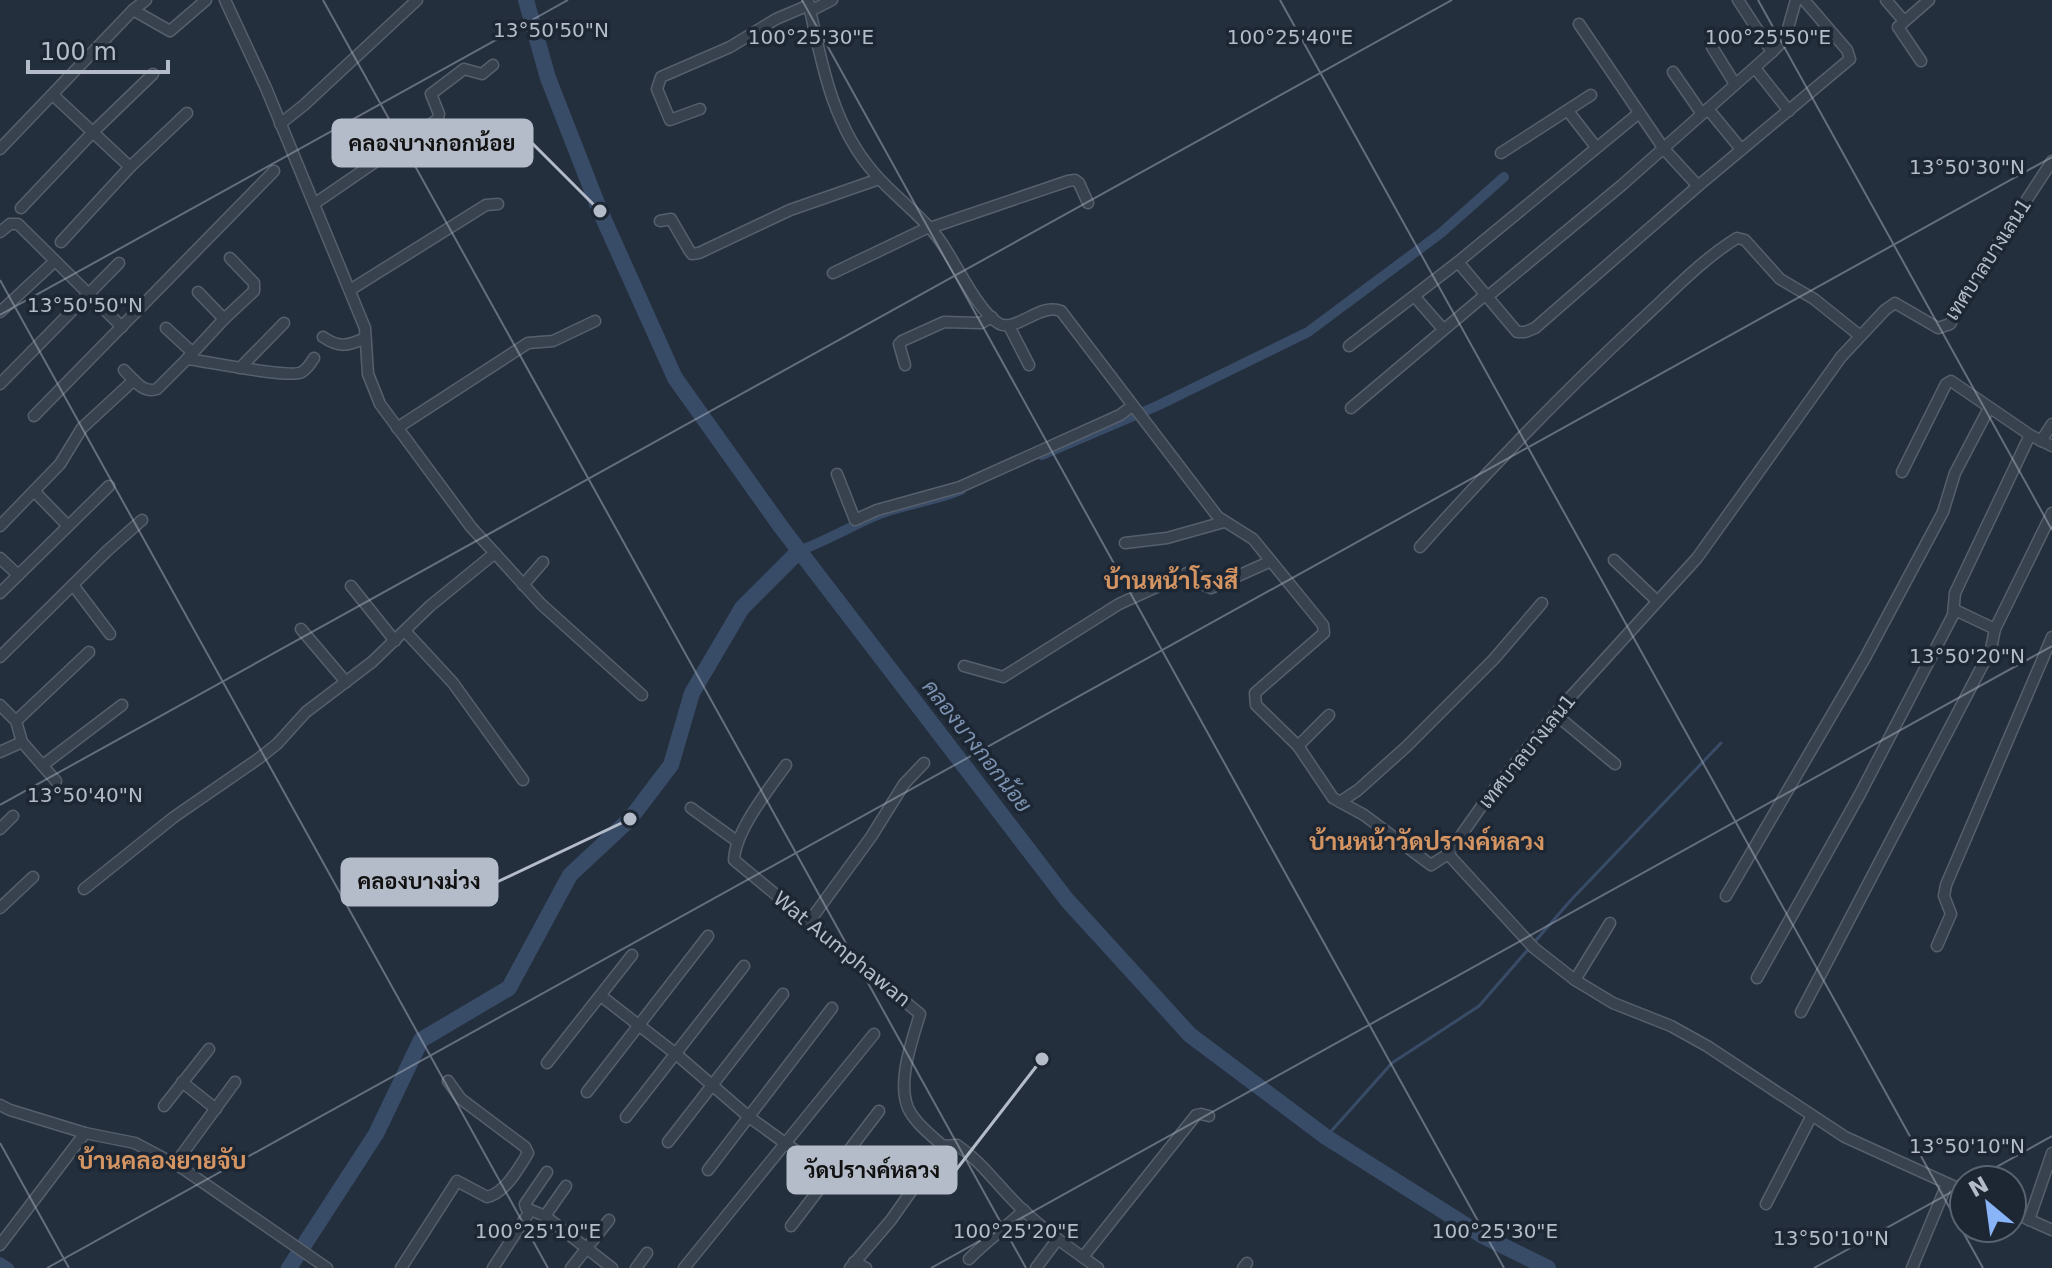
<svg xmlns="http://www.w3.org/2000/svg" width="2052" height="1268" viewBox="0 0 2052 1268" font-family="'DejaVu Sans',Sarabun,sans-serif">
<rect width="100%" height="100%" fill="#242f3e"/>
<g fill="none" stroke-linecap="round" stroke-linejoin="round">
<!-- stream -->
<polyline stroke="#394c67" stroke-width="3" points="1326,1137 1392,1063 1479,1006 1571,900 1721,743"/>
<!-- canal -->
<g stroke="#394c67" stroke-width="10">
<polyline points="1042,455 1157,406 1308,332 1441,233 1504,177"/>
<path d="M799 551C825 541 850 527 875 516 902 504 933 502 961 490"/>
<polyline points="0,1262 9,1268"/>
</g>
<!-- river -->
<g stroke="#394c67" stroke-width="16">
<polyline points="526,0 548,78 600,211 675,378 781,527 1067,900 1190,1035 1326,1137 1483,1236 1548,1268"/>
<polyline points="289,1268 376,1134 421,1040 509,988 570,875 630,819 671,765 692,693 742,608 799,551"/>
</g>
<defs>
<g id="minor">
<polyline points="225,0 266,88 365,328 368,374 380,404 471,527 541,604 642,695"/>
<path d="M808 0C821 61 832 126 875 174 895 197 921 215 939 239 955 261 977 310 998 323 1015 334 1040 302 1061 311L1218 517 1253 539 1323 625 1324 633 1255 693 1256 705 1298 746 1333 798 1364 815 1431 865 1448 854 1488 797 1555 714 1697 558 1841 357 1885 310 1895 303 1938 328 1950 324 1975 279 2052 161"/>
<polyline points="1738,0 1772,52"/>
<polyline points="1886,0 1904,21"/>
<polyline points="133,10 146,0"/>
<polyline points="810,11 832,0"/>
<polyline points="1579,24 1664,149 1698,186 1850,59 1847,50 1804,0"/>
<polyline points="1712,47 1735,84"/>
<polyline points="1921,61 1898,27 1929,0"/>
<polyline points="1755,68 1789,111"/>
<polyline points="1673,72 1702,114"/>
<polyline points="53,95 130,167"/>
<polyline points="700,109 670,120 657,89 661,77 730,47 776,19 809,5"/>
<polyline points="1708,109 1741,149"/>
<polyline points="1568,111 1596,147"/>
<polyline points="1639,113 1458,262 1517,332 1525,332 1535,328 1698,186"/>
<polyline points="280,124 304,105 417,0"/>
<polyline points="0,149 133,10 170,31 206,0"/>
<polyline points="1501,153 1591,95"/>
<polyline points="314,204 438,119 439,114 431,94 464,69 482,74 493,65"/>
<polyline points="21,208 93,132 153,74"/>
<polyline points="660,221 671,219 689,250 692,254 699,253 790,210 879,179"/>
<polyline points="930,228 1068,181 1075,180 1079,183 1088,203"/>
<polyline points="0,232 10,224 18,224 122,327"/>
<polyline points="61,242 130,167 187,113"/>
<polyline points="833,273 929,227"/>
<polyline points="350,290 486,205 498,204"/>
<polyline points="198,292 224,319"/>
<polyline points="1415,297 1443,329"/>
<polyline points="1487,297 1622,185 1772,52 1785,39 1796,0"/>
<polyline points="0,312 55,261"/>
<polyline points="1009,326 1029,365"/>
<polyline points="166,328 192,352"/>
<path d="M323 337C339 348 348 346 365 338"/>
<polyline points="1349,346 1458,262"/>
<polyline points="187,359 224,319 254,291 254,283 230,258"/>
<polyline points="905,365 899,344 902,341 944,322 981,323 992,317"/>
<polyline points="240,368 284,323"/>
<path d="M124 370C133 379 143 394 157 389L187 359C206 361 289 379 302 372 307 369 311 363 314 358"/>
<polyline points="0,384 119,263"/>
<polyline points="1351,408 1485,295"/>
<polyline points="34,416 274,171"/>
<polyline points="397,428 528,343 553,341 595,321"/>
<polyline points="2041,441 2052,424"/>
<polyline points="1902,472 1946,384 1951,381 2030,435 2052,446"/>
<polyline points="837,474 855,520 877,510 960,487 1120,415 1132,406"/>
<polyline points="34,491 67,525"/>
<polyline points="0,526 60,464 82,428 134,380"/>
<polyline points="1125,543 1167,538 1224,522"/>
<path d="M1420 547C1490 468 1562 394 1639 322 1670 294 1701 260 1737 238L1745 240 1780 279 1814 299 1859 335"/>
<polyline points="0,558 18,575"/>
<polyline points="1614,560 1657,601"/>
<polyline points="73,585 110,634"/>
<polyline points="523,585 543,562"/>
<polyline points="351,586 395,641"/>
<polyline points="0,593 109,486"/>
<polyline points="301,629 346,682"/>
<polyline points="1995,629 2052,513"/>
<polyline points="405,631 453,683 523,780"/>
<polyline points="0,657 107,551 142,520"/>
<polyline points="964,666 1003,677 1119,604 1194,570 1204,585 1211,588 1271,561"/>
<polyline points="0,705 16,721 22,742 56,781"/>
<polyline points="1555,714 1615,764"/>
<polyline points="16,721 89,652"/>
<polyline points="1298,746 1329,715"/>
<polyline points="0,752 22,742"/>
<polyline points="43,765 122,705"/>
<path d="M786 765C769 789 735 831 734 860L920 1014C912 1041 897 1081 908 1108 915 1123 931 1135 943 1146"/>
<polyline points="1340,802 1358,790 1406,747 1494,659 1542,603"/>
<polyline points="691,808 738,842"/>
<polyline points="0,829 13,816"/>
<polyline points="1448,854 1534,948 1575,980 1613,1003 1671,1026 1707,1046 1845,1137 1964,1191"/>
<polyline points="84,889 174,817 258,759 277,744 306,712 372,662 430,606 495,553"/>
<polyline points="1726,896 1865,658 1943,512 1955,473 1989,408"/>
<polyline points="0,908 33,877"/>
<polyline points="809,922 871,837 904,784 924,763"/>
<polyline points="1937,946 1951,914 1944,896 1946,885 2052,637"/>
<polyline points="1757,978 1860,794 1953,615 1955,593 2030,435"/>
<polyline points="1575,980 1610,923"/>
<polyline points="601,996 676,1054 749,1117 839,1182"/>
<polyline points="1801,1012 1991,649 1995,629 1955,610"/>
<polyline points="547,1063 632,955"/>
<polyline points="182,1082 216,1109"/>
<polyline points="587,1092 708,936"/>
<polyline points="0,1105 10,1110 85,1133 135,1143 182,1168 327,1268"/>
<polyline points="164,1106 209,1049"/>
<polyline points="626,1117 744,966"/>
<polyline points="668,1142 783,994"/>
<path d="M943 1146 957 1145C979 1160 992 1178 1010 1197 1036 1225 1067 1246 1098 1268"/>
<polyline points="175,1164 235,1082"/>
<polyline points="708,1170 832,1008"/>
<polyline points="547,1172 525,1204 526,1208 545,1216 612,1268"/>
<polyline points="1766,1204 1811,1117"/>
<polyline points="2012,1212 2052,1230"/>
<polyline points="545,1216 566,1186"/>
<polyline points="2029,1220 2052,1153"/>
<polyline points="791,1226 879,1111"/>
<polyline points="0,1245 85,1133"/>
<polyline points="1083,1257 1196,1115 1201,1114 1209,1116"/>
<path d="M969 1259C986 1241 1006 1228 1024 1210"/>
<polyline points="854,1262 866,1268"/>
<path d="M401 1268 457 1181 487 1197C505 1193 519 1168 528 1153L525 1147 461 1099 448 1081"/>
<polyline points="493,1268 530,1211"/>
<polyline points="571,1268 609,1220"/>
<polyline points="636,1268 647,1253"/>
<polyline points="684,1268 874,1034"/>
<polyline points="850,1268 891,1220 943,1146"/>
<polyline points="1036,1268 1057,1240"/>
<polyline points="1243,1268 1247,1263"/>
<polyline points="1912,1268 1947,1184"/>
</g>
</defs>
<!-- minor casing -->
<use href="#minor" stroke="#565f6c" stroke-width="13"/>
<!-- minor -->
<use href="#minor" stroke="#38414e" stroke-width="10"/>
</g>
<!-- ticks -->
<path fill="none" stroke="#b4bcc9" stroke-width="2" stroke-opacity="0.45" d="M323 0 1026 1268M802 0 1504 1268M1280 0 1983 1268M1758 0 2052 530M0 280 548 1268M0 315 568 0M0 805 1452 0M0 1143 69 1268M1973 1180 2052 1136M47 1268 2052 157M931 1268 2052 646M1814 1268 1964 1185"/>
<g text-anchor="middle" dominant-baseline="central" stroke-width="7" stroke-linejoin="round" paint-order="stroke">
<!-- street labels -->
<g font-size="20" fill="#b4bcc9" stroke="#1d2633">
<text transform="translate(1988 259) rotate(-57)">เทศบาลบางเลน1</text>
<text transform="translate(1527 751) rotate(-51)">เทศบาลบางเลน1</text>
<text transform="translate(842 949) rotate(39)">Wat Aumphawan</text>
</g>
<!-- water labels -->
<g font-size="22" font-style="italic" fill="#7c92b1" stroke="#1d2633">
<text transform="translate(977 746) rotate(52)">คลองบางกอกน้อย</text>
</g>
<!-- quarter labels -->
<g font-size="24" font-weight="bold" fill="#d59563" stroke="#1d2633">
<text x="1171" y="581">บ้านหน้าโรงสี</text>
<text x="1427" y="842">บ้านหน้าวัดปรางค์หลวง</text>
<text x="162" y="1161">บ้านคลองยายจับ</text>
</g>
</g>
<g font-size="20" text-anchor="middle" fill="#b4bcc9" stroke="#1d2633" stroke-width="7" stroke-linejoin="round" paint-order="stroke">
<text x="551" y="37">13°50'50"N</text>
<text x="811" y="44">100°25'30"E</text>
<text x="1290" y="44">100°25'40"E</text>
<text x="1768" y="44">100°25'50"E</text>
<text x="1967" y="174">13°50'30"N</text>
<text x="85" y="312">13°50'50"N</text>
<text x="1967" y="663">13°50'20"N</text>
<text x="85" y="802">13°50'40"N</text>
<text x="1967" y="1153">13°50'10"N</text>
<text x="538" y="1238">100°25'10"E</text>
<text x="1016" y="1238">100°25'20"E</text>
<text x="1495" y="1238">100°25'30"E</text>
<text x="1831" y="1245">13°50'10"N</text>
</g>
<!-- callouts -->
<path fill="none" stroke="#b4bcc9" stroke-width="3" d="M600 211L532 143M630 819L497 882M1042 1059L956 1170"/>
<g fill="#b4bcc9" stroke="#1d2633" stroke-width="3">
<circle cx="600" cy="211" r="8"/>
<circle cx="630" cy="819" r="8"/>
<circle cx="1042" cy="1059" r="8"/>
</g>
<g fill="#b4bcc9" stroke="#b4bcc9" stroke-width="3">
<rect x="333" y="120" width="199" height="46" rx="8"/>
<rect x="342" y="859" width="155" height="46" rx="8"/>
<rect x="788" y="1147" width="168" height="46" rx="8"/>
</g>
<g font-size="22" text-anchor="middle" font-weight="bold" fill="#111">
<text x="432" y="151">คลองบางกอกน้อย</text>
<text x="419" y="889">คลองบางม่วง</text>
<text x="872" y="1178">วัดปรางค์หลวง</text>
</g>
<!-- north arrow -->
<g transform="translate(1988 1204) rotate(331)"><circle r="38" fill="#1d2633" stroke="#59626f" stroke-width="2"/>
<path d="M0-6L14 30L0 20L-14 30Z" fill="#8ab4f8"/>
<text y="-12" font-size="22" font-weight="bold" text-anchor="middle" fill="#b4bcc9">N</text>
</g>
<!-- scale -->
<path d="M28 60v12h140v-12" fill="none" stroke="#b4bcc9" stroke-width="4"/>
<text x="40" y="60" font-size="24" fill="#b4bcc9" stroke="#1d2633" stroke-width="6" paint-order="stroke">100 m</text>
</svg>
